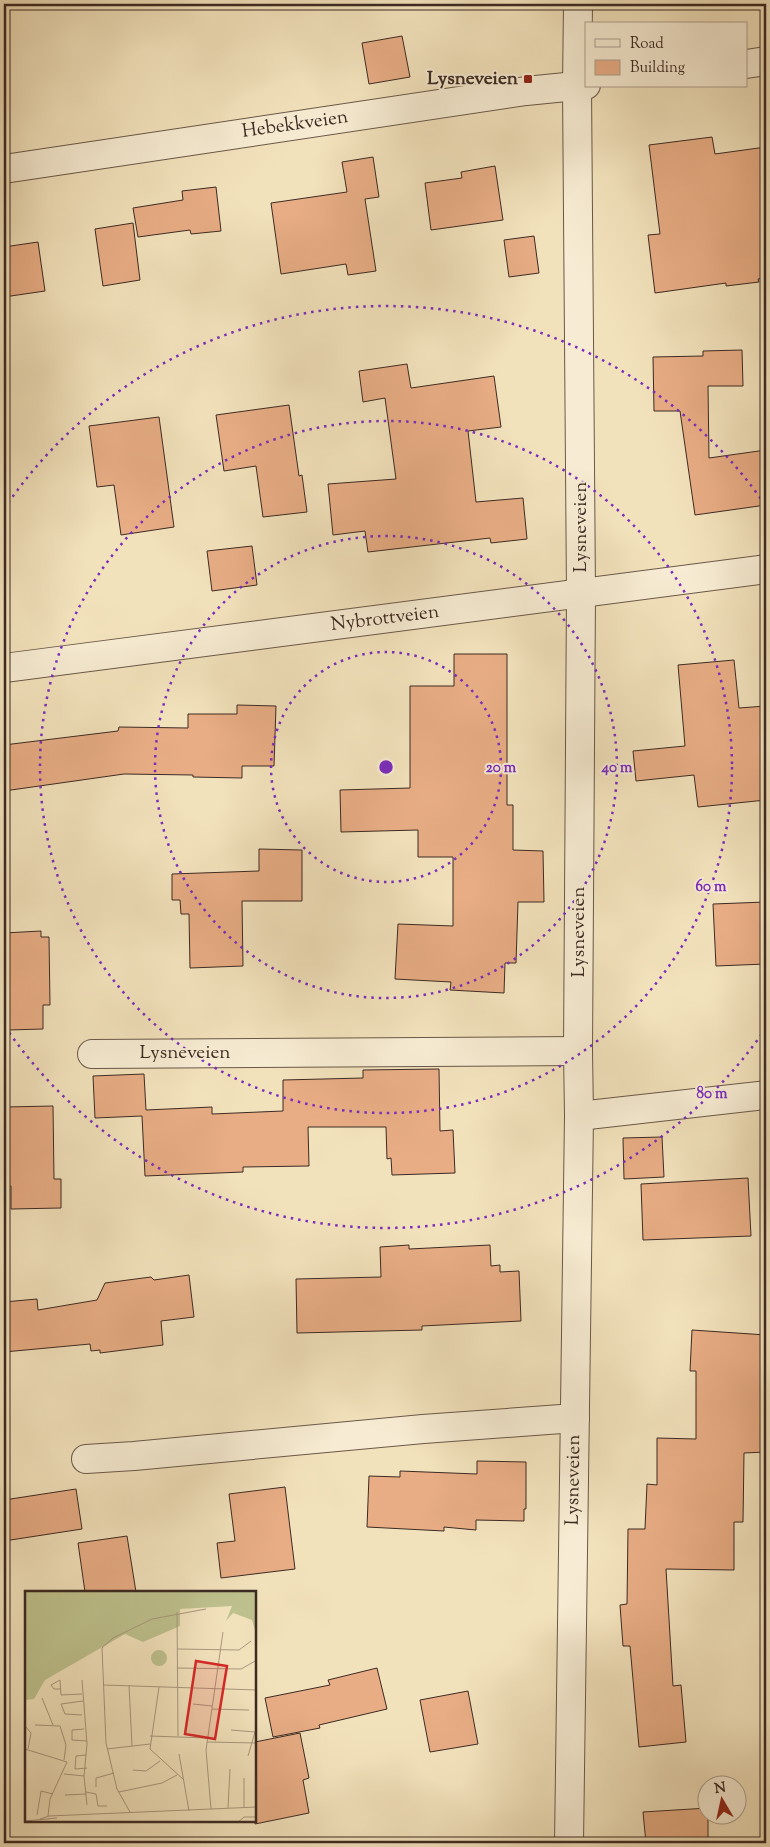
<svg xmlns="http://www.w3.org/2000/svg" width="770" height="1847" viewBox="0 0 770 1847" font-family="'Sorts Mill Goudy',serif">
<rect width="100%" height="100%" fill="#f2e2bc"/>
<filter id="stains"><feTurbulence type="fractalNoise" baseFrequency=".004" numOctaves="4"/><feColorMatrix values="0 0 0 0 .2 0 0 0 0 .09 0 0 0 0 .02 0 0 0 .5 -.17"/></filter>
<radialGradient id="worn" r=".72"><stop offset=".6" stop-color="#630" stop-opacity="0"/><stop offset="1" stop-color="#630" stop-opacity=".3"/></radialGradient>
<!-- building -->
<g fill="#e8ad85" stroke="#3c2a23">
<polygon points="402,36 410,77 369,84 362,43"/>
<polygon points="712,137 715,154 766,147 766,278 758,279 759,282 726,286 726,283 655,293 648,235 660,234 649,145"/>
<polygon points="373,157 379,197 365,199 376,271 348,275 346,264 281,274 271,203 347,192 342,162"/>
<polygon points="495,166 503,220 431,230 425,183 462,178 461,172"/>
<polygon points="216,187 221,231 191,234 190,230 138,237 133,208 183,200 182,191"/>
<polygon points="133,223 140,280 103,286 95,229"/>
<polygon points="534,236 539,273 509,277 504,240"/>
<polygon points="38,242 45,291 4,297 4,247"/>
<polygon points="742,350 743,386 708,386 709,458 766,450 766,505 695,515 680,411 654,411 653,357 703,356 703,351"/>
<polygon points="407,364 411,388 494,376 501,427 468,431 476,502 523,498 527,539 491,543 490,538 368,552 365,531 333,535 328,484 396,479 385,398 363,402 359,371"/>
<polygon points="289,405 299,476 302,475 307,512 263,517 256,466 224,471 216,415"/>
<polygon points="159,417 174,527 121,535 114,485 97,487 89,426"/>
<polygon points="252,546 257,585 212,591 207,551"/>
<polygon points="454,654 507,654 507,805 513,805 513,850 543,851 544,902 518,902 516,963 505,963 504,993 450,990 451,982 395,979 398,924 453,926 453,857 418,857 418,830 341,832 340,790 410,788 410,686 454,686"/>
<polygon points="734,660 739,708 766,706 766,800 698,807 694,775 636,781 633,751 685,746 678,665"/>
<polygon points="237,705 276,706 274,766 242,766 242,778 193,777 193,775 124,774 4,791 4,745 118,731 119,727 188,728 188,714 237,714"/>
<polygon points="259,849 302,850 302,901 242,901 243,966 190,968 189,914 181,914 180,900 172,900 172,874 259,871"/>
<polygon points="766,902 766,964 716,966 713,904"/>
<polygon points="41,931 41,937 49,937 50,1005 43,1005 43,1029 8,1030 7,1006 4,1006 4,933"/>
<polygon points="439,1069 440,1131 453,1130 455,1173 392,1175 391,1158 387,1159 386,1127 308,1127 309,1166 243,1167 243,1172 145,1176 142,1116 95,1118 93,1076 144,1074 146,1110 212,1107 212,1114 283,1111 283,1080 363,1078 363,1070"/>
<polygon points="53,1106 54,1179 61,1179 61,1208 11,1209 11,1186 4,1186 5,1107"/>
<polygon points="662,1137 664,1177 624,1179 623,1138"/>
<polygon points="748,1178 751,1236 643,1240 641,1184"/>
<polygon points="409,1245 409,1249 490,1245 491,1266 500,1265 500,1272 519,1271 521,1321 422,1326 422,1330 297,1333 296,1279 381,1277 380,1247"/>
<polygon points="189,1275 194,1317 161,1321 163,1345 100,1353 100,1350 91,1351 90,1344 4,1352 4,1302 37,1299 38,1310 97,1300 105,1283 151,1277 154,1280"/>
<polygon points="692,1330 766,1335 766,1452 744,1453 743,1522 734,1522 734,1570 666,1569 673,1686 681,1685 686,1742 639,1747 630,1646 623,1646 620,1605 627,1604 628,1529 645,1529 647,1484 657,1485 657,1438 696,1439 696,1371 690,1371"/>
<polygon points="477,1461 526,1462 526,1509 524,1509 524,1521 476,1520 476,1530 444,1527 444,1531 367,1527 369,1476 400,1477 400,1471 477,1474"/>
<polygon points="285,1487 295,1569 221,1578 217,1543 235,1541 229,1494"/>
<polygon points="76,1489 82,1529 4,1541 4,1500"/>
<polygon points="127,1536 136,1592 85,1592 78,1543"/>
<polygon points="377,1668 387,1709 319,1725 320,1728 273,1737 265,1698 330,1685 328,1680"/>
<polygon points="468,1691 478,1744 430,1752 420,1700"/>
<polygon points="300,1733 309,1778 303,1780 309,1813 255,1824 255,1742"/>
<polygon points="708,1808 708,1843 646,1843 643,1812"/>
</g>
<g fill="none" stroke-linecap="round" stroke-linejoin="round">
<defs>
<g id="minor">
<polyline points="746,64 766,61"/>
<polyline points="4,169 526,91 586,85"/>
<polyline points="4,668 766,569"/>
<polyline points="92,1054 578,1051"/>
<polyline points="579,1116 766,1095"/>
<polyline points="86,1459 134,1456 423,1429 575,1418"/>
<polyline points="569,1843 579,1116 578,1051 581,594 577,86 578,4"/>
</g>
</defs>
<!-- minor casing -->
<use href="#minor" stroke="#6a5849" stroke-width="30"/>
<!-- minor -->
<use href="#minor" stroke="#f7ecd3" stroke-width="28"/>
</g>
<!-- distance rings -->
<g fill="none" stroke="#7b2cbf" stroke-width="2.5" stroke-dasharray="2.5 5">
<circle cx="386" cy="767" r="115"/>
<circle cx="386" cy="767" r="231"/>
<circle cx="386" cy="767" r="346"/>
<path d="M766 1028A461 461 0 0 1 4 1025M4 509A461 461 0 0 1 766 506"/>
</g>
<!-- markers -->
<rect fill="#8f2418" stroke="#f7ecd3" stroke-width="2" x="523" y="74" width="10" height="10" rx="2.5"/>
<g text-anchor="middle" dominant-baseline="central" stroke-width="4" stroke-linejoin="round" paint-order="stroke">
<!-- poi labels -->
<g font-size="19" font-weight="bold" fill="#3c2a23" stroke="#f7ecd3" text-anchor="end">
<text x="518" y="79">Lysneveien</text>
</g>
<!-- street labels -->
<g font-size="19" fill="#3c2a23" stroke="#f7ecd3">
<text transform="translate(295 125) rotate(-8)">Hebekkveien</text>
<text transform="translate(581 527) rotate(-90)">Lysneveien</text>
<text transform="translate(385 619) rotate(-7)">Nybrottveien</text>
<text transform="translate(579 932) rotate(-90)">Lysneveien</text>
<text x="185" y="1053">Lysneveien</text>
<text transform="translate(574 1480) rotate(-89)">Lysneveien</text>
</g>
</g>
<!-- overview -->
<g transform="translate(25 1591)">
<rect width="231" height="231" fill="#f2e2bc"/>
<path d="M0 0H231V43L227 29 208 22 201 30 207 15 155 18V35L118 51 100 43 20 89 9 108 0 109ZM126 67a8 8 0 1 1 16 0a8 8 0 1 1-16 0Z" fill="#bec28e"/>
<path fill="none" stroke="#a9987f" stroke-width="1" d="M152 21 153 145M152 58 214 59 226 50M152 77 216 78 232 69M57 89 62 153 59 185M78 94 232 99M104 94 107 155M134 96 125 158 159 189M36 98H29L26 94 35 89 36 104 57 103M17 107 28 134M168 113 187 115M187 118 224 119M57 124 40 123 36 113 58 110M10 134 35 135 41 154 39 169M0 135 6 142 3 158M59 138 47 139V149L62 150M206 139 230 141 232 138M125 145 182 147M182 151 232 152M0 158 42 171 25 208 23 225M82 158 125 153M154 163 164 220M61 164 51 165 50 178 62 177M223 165 230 141M108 179 121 180 135 170M39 183 59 185M59 185 62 214M71 196V187L89 182M61 201 71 203 73 215H82M94 201 137 192 152 184M40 204 61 203M219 216V187M203 217 205 178M186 218 181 159 198 41M105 221 92 198 81 152 77 57 88 47 127 28 181 18M12 224 16 200 28 203M15 228 24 225 232 216M0 230 32 227M212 232 219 226H232"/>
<path fill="#d62828" fill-opacity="0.15" stroke="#d62828" stroke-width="2.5" d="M171 70 202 75 190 148 160 143Z"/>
<rect width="231" height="231" fill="none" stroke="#3c2a23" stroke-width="2.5"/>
</g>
<circle cx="386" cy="767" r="8" fill="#7b2cbf" stroke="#f7ecd3" stroke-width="2.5"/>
<g font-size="15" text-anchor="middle" font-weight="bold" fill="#7b2cbf" stroke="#f7ecd3" stroke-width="4" stroke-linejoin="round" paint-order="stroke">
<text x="501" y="772">20 m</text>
<text x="617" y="772">40 m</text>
<text x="711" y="891">60 m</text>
<text x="712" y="1098">80 m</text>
</g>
<!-- margin -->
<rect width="770" height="1847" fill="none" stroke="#f2e2bc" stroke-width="20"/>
<rect x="5" y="5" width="760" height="1837" fill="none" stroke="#3c2a23" stroke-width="2.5"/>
<rect x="10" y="10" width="750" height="1827" fill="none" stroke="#3c2a23"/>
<!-- legend -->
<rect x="585" y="22" width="162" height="65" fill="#f7ecd3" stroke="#ac9e8d"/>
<rect x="595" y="39" width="25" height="8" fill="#f7ecd3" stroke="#ac9e8d"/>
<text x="630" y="48" font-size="15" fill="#3c2a23">Road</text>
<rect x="595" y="60" width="25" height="15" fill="#e8ad85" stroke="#ac9e8d"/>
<text x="630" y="72" font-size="15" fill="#3c2a23">Building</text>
<!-- north arrow -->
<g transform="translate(722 1800) rotate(351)"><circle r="24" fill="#f7ecd3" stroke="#ac9e8d"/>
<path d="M0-4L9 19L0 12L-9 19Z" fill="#8f2418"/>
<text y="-8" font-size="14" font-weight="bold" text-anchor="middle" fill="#3c2a23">N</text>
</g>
<rect width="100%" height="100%" filter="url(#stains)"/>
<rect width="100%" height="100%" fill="url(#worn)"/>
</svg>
